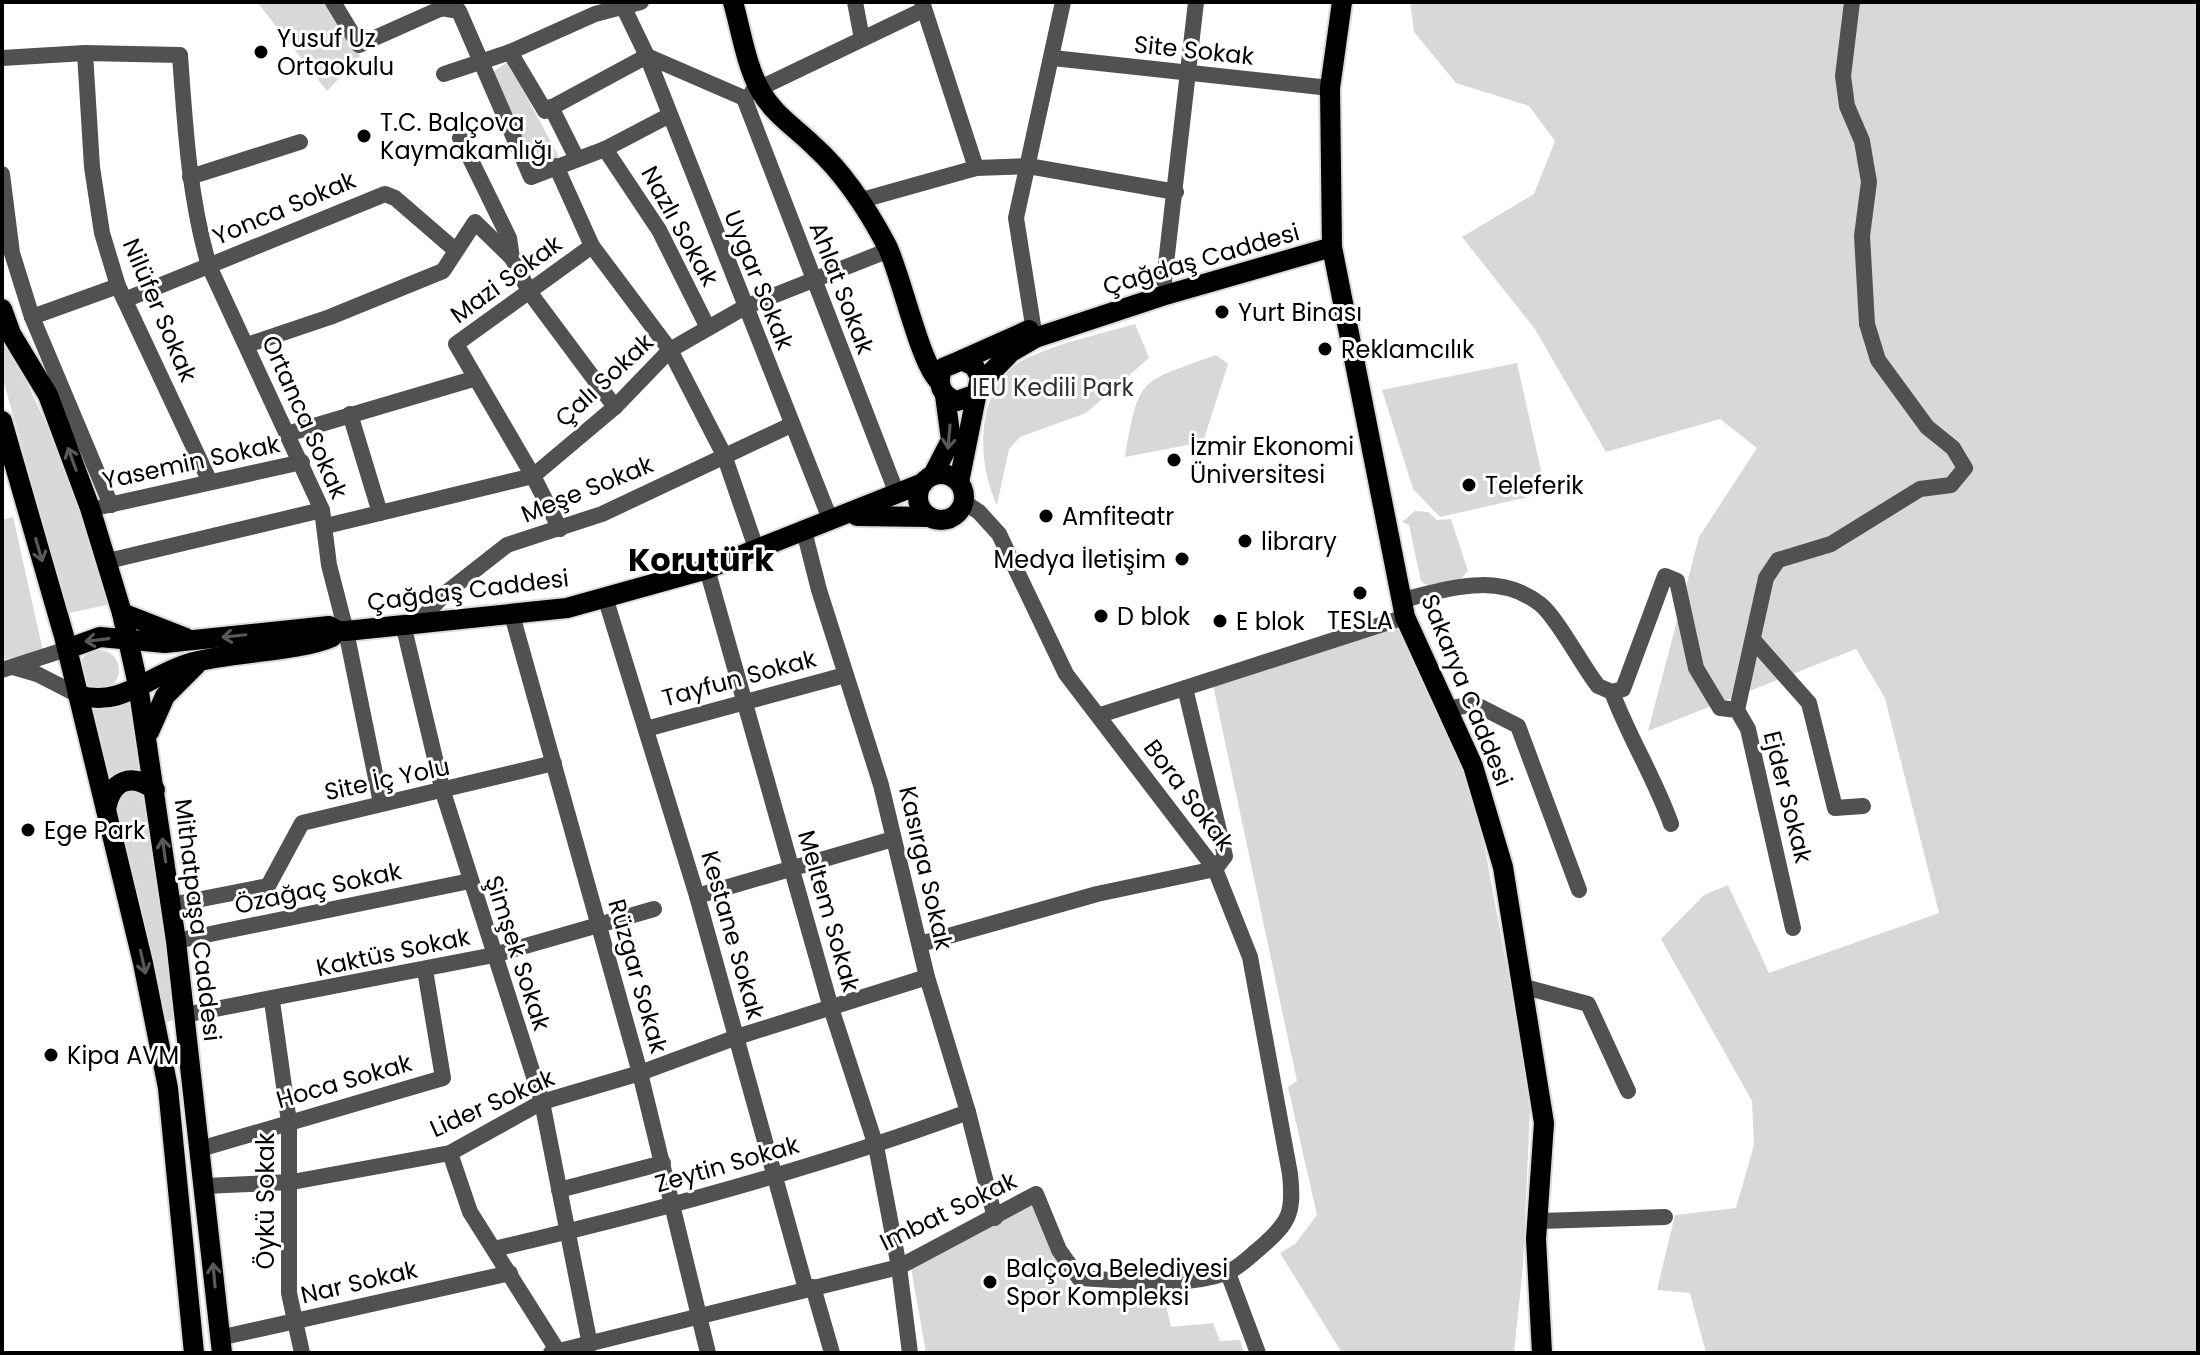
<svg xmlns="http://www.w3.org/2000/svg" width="2200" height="1355" viewBox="0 0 2200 1355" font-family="Poppins,sans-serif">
<rect width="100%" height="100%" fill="#fff"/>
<!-- green -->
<g fill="#d8d8d8">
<polygon points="257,2 325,2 360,56 327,91"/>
<polygon points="1410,2 2198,2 2198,1353 1706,1353 1690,1293 1657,1290 1675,1215 1736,1208 1754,1145 1752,1101 1661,939 1704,895 1728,885 1769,973 1939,913 1885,698 1856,649 1648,731 1699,537 1757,448 1720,419 1606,452 1535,329 1462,237 1534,194 1555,141 1529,106 1456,83 1414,32"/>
<polygon points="508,62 559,157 537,165 527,146 521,148 488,75"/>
<path d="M1135 324 1149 358 1086 413 1020 437 1009 449 997 505C975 459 975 382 1029 357 1062 342 1100 334 1135 324Z"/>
<polygon points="2,331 45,421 96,550 111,604 69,613 2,376"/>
<path d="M1216 355 1228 364 1203 442 1125 457C1139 374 1140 383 1216 355Z"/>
<polygon points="1517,363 1546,493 1440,517 1413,489 1382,390"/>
<polygon points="1415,511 1428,512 1437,520 1451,519 1468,571 1460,580 1430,587 1421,581 1409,525 1402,522"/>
<polygon points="13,517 43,651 2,660 2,520"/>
<polygon points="1402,625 1476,800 1516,1017 1530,1110 1523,1265 1514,1353 1342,1353 1280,1253 1295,1244 1317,1215 1288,1087 1297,1081 1213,685"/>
<circle cx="99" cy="670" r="20"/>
<polygon points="128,698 148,775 108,783 87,707 101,708"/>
<polygon points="118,790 144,791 164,911 174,1020 166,1022 114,808"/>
<polygon points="1036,1198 1072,1298 1164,1296 1171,1327 1213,1323 1220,1341 1240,1340 1244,1353 926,1353 911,1268"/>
</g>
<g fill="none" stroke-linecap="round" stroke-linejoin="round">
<defs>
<g id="major">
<path d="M733 2C741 30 746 65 760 90 773 114 796 128 815 147 846 175 868 210 887 246 901 274 921 368 940 382"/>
<polyline points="1342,2 1330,88 1332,247 1405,617 1473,766 1503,867 1544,1123 1536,1239 1542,1353"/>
<polyline points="2,309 11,334 48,395 90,508 122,613 138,685 176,941 222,1353"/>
<polyline points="962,360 1029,330"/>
<polyline points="980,384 1011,352 1035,338 1162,296 1332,247"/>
<polyline points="2,421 64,636 143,963 168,1088 194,1353"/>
<circle cx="941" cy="497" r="23"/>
<polyline points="933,475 951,440 945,395"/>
<path d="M959 482 980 377 974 366 962 360 943 368C936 383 941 396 957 401L974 395"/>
<polyline points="857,516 930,517"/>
<polyline points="122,613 186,638"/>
<polyline points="67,649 100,637 165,643 329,626 338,631 346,631 567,608 707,569 923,483"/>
<path d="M78 695C120 708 147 677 187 664 230 651 295 653 332 637"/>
<polyline points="149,732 165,696 196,665"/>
<path d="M106 810C111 780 131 772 155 790"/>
</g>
</defs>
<!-- major casing -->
<use href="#major" stroke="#dbdbdb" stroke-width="24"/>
<!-- minor -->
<g stroke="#515151" stroke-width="16">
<polyline points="333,2 359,45 451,4"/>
<polyline points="439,2 441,8 459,11 531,177 605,149 668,116"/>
<polyline points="621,2 647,56 744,98"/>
<polyline points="855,2 862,39"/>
<polyline points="922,2 976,168"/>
<polyline points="510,52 545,111 647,56 830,519"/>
<polyline points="85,53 92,167 102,233 118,286 210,482"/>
<path d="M2 58 85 53 180 55C185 126 189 197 209 266L322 510 329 565 346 631 381 803"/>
<polyline points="1053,58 1330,88"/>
<polyline points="444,74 510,52 595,14 641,2"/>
<polyline points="752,92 923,10"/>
<polyline points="744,98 897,494"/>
<polyline points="551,107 577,159"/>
<polyline points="460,138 509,238 512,258 530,293 615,407"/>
<polyline points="605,149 659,230 708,328"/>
<polyline points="556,166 592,246 670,350 724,455 757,551"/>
<polyline points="2,174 12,253 32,317 111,505"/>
<polyline points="190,177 300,142"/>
<polyline points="862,200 976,168 1028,166 1176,192"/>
<polyline points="1164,281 1196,2"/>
<polyline points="127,299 385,194 395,198 454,249"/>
<polyline points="32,317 118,286"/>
<polyline points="1035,338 1016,218 1063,2"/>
<polyline points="247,345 330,317 443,271 475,222 512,258"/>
<polyline points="350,414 380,513"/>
<polyline points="287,434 473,379"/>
<polyline points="104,506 302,462"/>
<polyline points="326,526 533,476 615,407 670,350 745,307 889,250"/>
<polyline points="560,529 533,476 456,344 592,246"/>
<polyline points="804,531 819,590 881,785 927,977 968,1112 995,1218"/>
<polyline points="108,561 322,510"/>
<polyline points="707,569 831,1008 876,1146 899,1267 910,1353"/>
<polyline points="605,597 697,896 806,1289"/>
<path d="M1402 600C1448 589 1498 571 1540 604 1557 617 1582 666 1598 686L1612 692 1623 689 1665 576 1677 581 1696 668 1720 708 1737 710 1748 729 1793 928"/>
<polyline points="512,615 640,1073 708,1353"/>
<polyline points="418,622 447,592 507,545 602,514 791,425"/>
<polyline points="403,624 443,792 542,1102 590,1345"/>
<polyline points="1755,642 1809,703 1835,808 1863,806"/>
<polyline points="13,667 37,674 78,695"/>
<polyline points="2,670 67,649"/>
<path d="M1612 692C1629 738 1655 778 1671 824"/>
<polyline points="1447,709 1475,704 1518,726 1579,890"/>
<polyline points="1737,710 1766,578 1778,560 1831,544 1920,489 1951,485 1965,468 1953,448 1927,427 1878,360 1867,324 1862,236 1869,182 1862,141 1847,106 1843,76 1852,2"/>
<polyline points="1100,715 1185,688"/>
<polyline points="646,729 845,675"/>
<polyline points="697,896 893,839"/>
<polyline points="171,905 268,886 302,823 554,763"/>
<polyline points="176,941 470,881"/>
<polyline points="920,944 1097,894 1215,869 1225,856 1185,688 1405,617"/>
<polyline points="1521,986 1588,1004 1628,1091"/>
<polyline points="272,1001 289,1122 289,1293 302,1353"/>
<polyline points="184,1015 494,955 654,909"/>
<polyline points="200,1149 443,1078 425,970"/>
<polyline points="450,1153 470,1212 559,1353"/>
<polyline points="204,1186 292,1182 450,1153 542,1102 640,1073 737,1037 927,977"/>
<polyline points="559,1190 663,1163"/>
<polyline points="1540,1221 1665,1217"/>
<path d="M494 1249C654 1212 814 1169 968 1112"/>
<polyline points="1228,1273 1258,1353"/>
<polyline points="813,1287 832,1353"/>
<polyline points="219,1338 510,1273"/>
<path d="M551 1353 899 1267 1036 1194 1059 1250 1079 1278C1126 1280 1180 1289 1226 1273 1239 1268 1250 1256 1260 1248 1290 1222 1294 1213 1290 1174L1250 957 1215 869 1066 674 999 534 979 512 964 502"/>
</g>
<!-- major -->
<use href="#major" stroke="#000" stroke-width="20"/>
</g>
<!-- one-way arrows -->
<defs><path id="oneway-shaft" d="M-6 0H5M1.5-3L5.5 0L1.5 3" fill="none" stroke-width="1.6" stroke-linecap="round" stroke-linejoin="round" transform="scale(2)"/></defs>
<g stroke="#595959">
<use href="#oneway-shaft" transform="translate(949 437) rotate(95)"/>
<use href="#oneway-shaft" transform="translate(72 459) rotate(-110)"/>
<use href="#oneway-shaft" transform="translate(39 550) rotate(74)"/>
<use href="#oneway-shaft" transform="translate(234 636) rotate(174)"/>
<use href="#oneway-shaft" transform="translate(97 640) rotate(173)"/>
<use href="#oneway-shaft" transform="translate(164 850) rotate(-98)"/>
<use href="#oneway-shaft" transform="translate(143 962) rotate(78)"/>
<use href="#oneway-shaft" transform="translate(214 1275) rotate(-95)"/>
</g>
<!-- markers -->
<g fill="#000" stroke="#fff" stroke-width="3">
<circle cx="261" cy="52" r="8"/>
<circle cx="364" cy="136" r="8"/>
<circle cx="1222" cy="312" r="8"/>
<circle cx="1325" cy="349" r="8"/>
<circle cx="1174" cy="460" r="8"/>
<circle cx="1469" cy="485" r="8"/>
<circle cx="1046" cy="516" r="8"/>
<circle cx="1245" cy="541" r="8"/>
<circle cx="1182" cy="559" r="8"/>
<circle cx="1360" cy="593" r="8"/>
<circle cx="1101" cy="616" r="8"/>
<circle cx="1220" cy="621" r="8"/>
<circle cx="28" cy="830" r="8"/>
<circle cx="51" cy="1055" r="8"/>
<circle cx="990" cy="1282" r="8"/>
</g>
<g text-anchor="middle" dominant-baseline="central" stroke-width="6" stroke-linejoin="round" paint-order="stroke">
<!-- poi labels -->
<g font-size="24" fill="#000" stroke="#fff" text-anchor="start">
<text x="277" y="38">Yusuf Uz<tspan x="277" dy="28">Ortaokulu</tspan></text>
<text x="380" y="122">T.C. Balçova<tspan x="380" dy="28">Kaymakamlığı</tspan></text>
<text x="1238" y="312">Yurt Binası</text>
<text x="1341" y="349">Reklamcılık</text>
<text x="1190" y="446">İzmir Ekonomi<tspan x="1190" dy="28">Üniversitesi</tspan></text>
<text x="1485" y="485">Teleferik</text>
<text x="1062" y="516">Amfiteatr</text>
<text x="1261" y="541">library</text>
<text x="1166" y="559" text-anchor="end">Medya İletişim</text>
<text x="1117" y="616">D blok</text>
<text x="1360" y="620" text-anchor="middle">TESLA</text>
<text x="1236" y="621">E blok</text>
<text x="44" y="830">Ege Park</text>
<text x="67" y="1055">Kipa AVM</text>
<text x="1006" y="1268">Balçova Belediyesi<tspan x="1006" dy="28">Spor Kompleksi</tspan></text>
</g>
<!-- street labels -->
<g font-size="24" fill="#000" stroke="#fff">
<text transform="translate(1194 50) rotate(6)">Site Sokak</text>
<text transform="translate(284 208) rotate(-23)">Yonca Sokak</text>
<text transform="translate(680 226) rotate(61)">Nazlı Sokak</text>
<text transform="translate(1201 259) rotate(-16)">Çağdaş Caddesi</text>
<text transform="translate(506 279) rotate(-36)">Mazi Sokak</text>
<text transform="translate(759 280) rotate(68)">Uygar Sokak</text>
<text transform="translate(842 288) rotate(69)">Ahlat Sokak</text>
<text transform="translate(160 310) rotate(67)">Nilüfer Sokak</text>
<text transform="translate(604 380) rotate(-43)">Çalı Sokak</text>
<text transform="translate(305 417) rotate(66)">Ortanca Sokak</text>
<text transform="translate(191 462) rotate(-12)">Yasemin Sokak</text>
<text transform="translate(587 489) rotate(-22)">Meşe Sokak</text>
<text transform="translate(468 590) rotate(-7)">Çağdaş Caddesi</text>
<text transform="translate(739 678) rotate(-15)">Tayfun Sokak</text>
<text transform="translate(1467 690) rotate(68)">Sakarya Caddesi</text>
<text transform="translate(387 779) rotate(-12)">Site İç Yolu</text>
<text transform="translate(1189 795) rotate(53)">Bora Sokak</text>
<text transform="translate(1788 797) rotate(76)">Ejder Sokak</text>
<text transform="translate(926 868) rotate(77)">Kasırga Sokak</text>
<text transform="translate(318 888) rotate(-12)">Özağaç Sokak</text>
<text transform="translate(829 911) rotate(74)">Meltem Sokak</text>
<text transform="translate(198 920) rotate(83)">Mithatpaşa Caddesi</text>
<text transform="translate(733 935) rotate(74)">Kestane Sokak</text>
<text transform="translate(393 952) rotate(-12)">Kaktüs Sokak</text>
<text transform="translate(518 953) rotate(72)">Şimşek Sokak</text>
<text transform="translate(638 976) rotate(74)">Rüzgar Sokak</text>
<text transform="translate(344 1081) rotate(-16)">Hoca Sokak</text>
<text transform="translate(492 1103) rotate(-24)">Lider Sokak</text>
<text transform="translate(727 1164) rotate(-16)">Zeytin Sokak</text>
<text transform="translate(265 1201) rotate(-90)">Öykü Sokak</text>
<text transform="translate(948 1211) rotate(-26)">Imbat Sokak</text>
<text transform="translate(359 1282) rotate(-13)">Nar Sokak</text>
</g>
<!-- park labels -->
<g font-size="24" fill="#2f2f2f" stroke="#fff">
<text x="1053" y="387">IEU Kedili Park</text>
</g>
<!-- district labels -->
<g font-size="32" font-weight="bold" fill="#000" stroke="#fff">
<text x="701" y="559">Korutürk</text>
</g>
</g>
<!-- border -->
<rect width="2200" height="1355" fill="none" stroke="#000000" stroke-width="8"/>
</svg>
